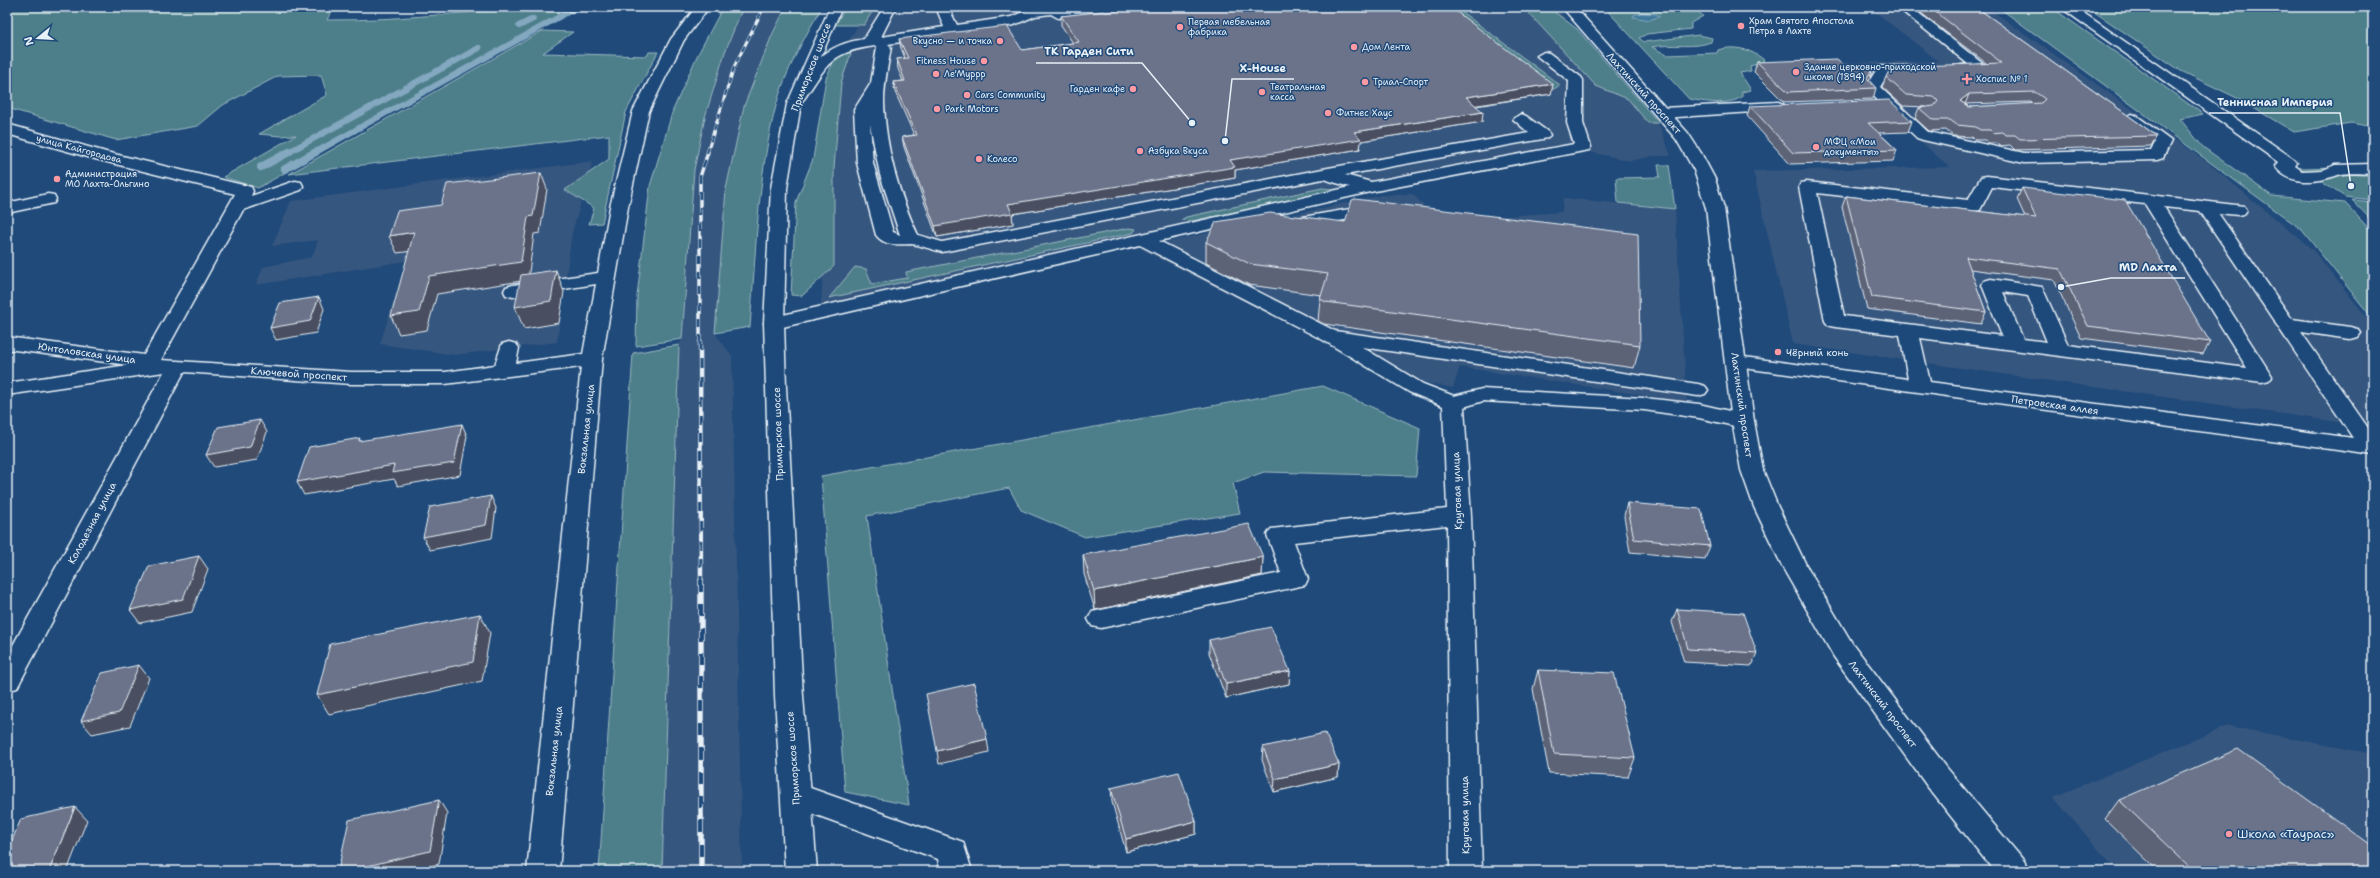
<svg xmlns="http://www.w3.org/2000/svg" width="2380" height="878" viewBox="0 0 2380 878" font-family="'Shantell Sans',sans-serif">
<rect width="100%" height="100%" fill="#1f4a7a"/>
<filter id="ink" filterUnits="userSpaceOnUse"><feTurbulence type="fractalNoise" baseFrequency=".025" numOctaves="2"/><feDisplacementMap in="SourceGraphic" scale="8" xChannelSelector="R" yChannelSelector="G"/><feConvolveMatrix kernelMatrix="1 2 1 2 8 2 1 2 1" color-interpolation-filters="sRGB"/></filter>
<g filter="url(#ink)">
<!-- built -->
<g fill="#36567f">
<polygon points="743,7 786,7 772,35 715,333 732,356 742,871 662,871 679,345 682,339 694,170 705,117 725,52"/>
<polygon points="869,7 1555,7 1660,127 1671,156 1653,156 1630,161 1590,152 1377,192 820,316 839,57"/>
<polygon points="1869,7 1987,7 2207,162 2313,250 2373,325 2373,427 1793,344 1753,171 1949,167 1834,63 1938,61"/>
<polygon points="593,161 572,233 557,342 455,355 380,344 406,261 256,285 263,267 312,257 318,240 272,246 291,201"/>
<polygon points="1413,194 1433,216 1464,219 1562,212 1563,198 1675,209 1687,402 1460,367 1453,388 1386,374 1139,248 1382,195"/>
<polygon points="2228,726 2373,754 2373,871 2117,871 2053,797"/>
</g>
<!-- green -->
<g fill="#4e7f8a" stroke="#9bb8c1">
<path d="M7 7H333L327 20C410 21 493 7 576 7L258 188 223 177 296 135 280 136 259 134 327 95 321 75 278 76 223 105 198 126 116 140 7 108Z"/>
<polygon points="723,7 743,7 725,52 705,117 694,170 682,339 636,346 637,296 650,186 673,110 697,56"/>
<path d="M786 7H822C804 38 785 72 776 106 757 178 756 254 750 327L715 333 726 189 744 106 772 35Z"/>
<polygon points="846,7 875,7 864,25 835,25"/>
<polygon points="1445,7 1455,7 1560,85 1554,89"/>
<polygon points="1523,7 1548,7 1577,29 1659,123 1648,123 1628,99 1596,86"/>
<path d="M1604 7H1693L1703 16 1691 23V29L1647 34 1639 38 1644 42 1699 35 1712 38 1711 42C1693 49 1672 43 1652 47L1667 55 1717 53 1718 50C1734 45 1751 49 1764 60L1761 63 1750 66 1751 71 1740 73 1751 90 1742 92V97C1727 106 1705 102 1689 99Z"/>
<polygon points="1998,7 2051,7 2203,114 2180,119 2203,147 2272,196 2345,203 2373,233 2373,319 2301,229"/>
<polygon points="2087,7 2373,7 2373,127 2351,123 2294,132 2235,97 2181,71"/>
<polygon points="542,31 573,32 543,53 647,56 649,52 658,52 626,112 602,223 589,224 594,208 565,190 609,159 609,135 289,174"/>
<polygon points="853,47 841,83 834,168 834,266 802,296 791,295 796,202 813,159 826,78 838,52"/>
<polygon points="1658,165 1669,165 1675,209 1618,203 1616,178 1660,177"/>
<polygon points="2373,166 2373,200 2345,197 2300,168"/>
<polygon points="1322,188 1332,189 1327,193 1192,221 1181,220 1186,217"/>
<polygon points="2352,200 2373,202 2373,222"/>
<polygon points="1129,228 1136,229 1133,233 829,298 855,267 866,269 872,284 907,278 906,272"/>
<polygon points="679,345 662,871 599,871 633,353"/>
<polygon points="1323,386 1420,428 1416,476 1264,472 1233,483 1240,513 1085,537 1021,510 1009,488 867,516 909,805 845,792 821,476"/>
</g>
<!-- water -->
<polygon fill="#40789b" stroke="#83a8c0" points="1641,13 1655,14 1660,16 1650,20 1633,17 1634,15"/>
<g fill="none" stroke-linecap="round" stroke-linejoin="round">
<!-- stream-far1 -->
<g stroke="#83a8c0" stroke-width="6">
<polyline points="519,26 533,19"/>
<polyline points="287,153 479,48"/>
<polyline points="314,153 577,7"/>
</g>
<!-- stream -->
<g stroke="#83a8c0" stroke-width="8">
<polyline points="261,167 289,152"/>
<polyline points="285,169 316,152"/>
</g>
<defs>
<g id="minor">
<polygon points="696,7 709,7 684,40 649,111 628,207 602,359 559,871 527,871 581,367 445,384 351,384 184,372 17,688 7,691 7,656 164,372 7,395 7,383 128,365 7,349 7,337 144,355 235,194 95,159 7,134 7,124 106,152 251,187 253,191 251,196 295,181 301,182 303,186 301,190 243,210 161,360 351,372 445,372 495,365 502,344 509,342 516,344 519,348 516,363 583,354 596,284 513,297 506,295 504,291 506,287 513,285 598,273 610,207 633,111 671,39"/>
<path d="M884 7H896L881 37 944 27 936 7H948L957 25 1011 17 1027 10 1046 7H1128L1122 11 1058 18 1051 14 1035 16 1014 25 888 44 891 47C888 65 884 83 884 102 885 147 899 195 918 235L942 242 1328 168 1529 133 1513 119 1521 114 1526 116 1548 132 1550 135 1548 138 1345 175 1371 182 1574 144 1567 123 1569 81 1537 56 1544 52 1549 53 1581 77 1583 80V123L1591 147 1589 150 1370 192 1159 241 1335 331 1698 384 1705 386 1708 390 1705 394 1698 396 1362 347 1423 384 1454 396 1482 389 1644 398 1699 404 1751 416 1754 421 1751 426 1743 428 1699 418 1644 410 1483 401 1464 407 1471 516 1482 871H1450L1447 525 1294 542 1308 579 1305 585 1101 628 1092 626 1088 619 1092 612 1101 610 1281 573 1267 535 1271 529 1447 509 1443 406 1409 392 1323 340 1140 245 774 329 767 327 764 323 767 319 774 317 1350 187 1323 179 942 252C932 250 921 245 911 244 899 244 885 247 876 235L857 163 854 110 871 83 877 47 875 46C830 52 828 64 804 99H794L792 96C812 63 824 45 864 39ZM870 124 880 175 900 235 893 232 873 163Z"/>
<polygon points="1897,7 1911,7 1988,68 1981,72 1955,72 1953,69 1955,66 1968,64"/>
<path d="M2060 7H2075L2295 160 2297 163 2295 166 2302 171 2323 170 2335 165 2373 164V174C2363 174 2348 172 2338 175 2319 182 2289 187 2275 166L2278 162Z"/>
<polygon points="1883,66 1919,66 1926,70 1919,74 1888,74 1880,87 1928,132 2024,153 2151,150 2155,142 2124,119 2132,114 2137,116 2171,141 2163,158 2157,160 2024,163 1923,140 1917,138 1865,88 1878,67"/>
<polygon points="1778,102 1783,104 1786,107 1783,110 1662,118 1654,113 1662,108"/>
<path d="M1987 176 2244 206 2247 210 2244 214 2238 215 2218 213 2292 319 2350 327 2357 329 2360 333 2357 337 2350 339 2301 332 2373 435V455L1729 366 1726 362 1729 358 1736 356 1908 379 1900 335 1835 327 1828 325 1825 321 1799 187 1801 183 1807 182 1968 200 1981 177ZM1992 187 2145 204 2247 368 2068 345 2042 287 1991 279 1984 281 1982 285 2002 336 1844 316 1817 193 1974 211 1980 210ZM2164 207 2200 211 2353 438 1930 382 1920 338 2262 382 2269 380 2272 376ZM2003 292 2028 296 2047 342 2023 339Z"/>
<polygon points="48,194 54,195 56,199 54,203 7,213 7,203"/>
<polygon points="1356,208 1383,211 1386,215 1383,219 1356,218 1291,229 1285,228 1282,224 1285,220 1291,219"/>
<polygon points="796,783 963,842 972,871 940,871 938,859 786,804 781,795 786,786"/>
</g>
<g id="major">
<polygon points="830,7 842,7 801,104 787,188 784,323 786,387 803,696 817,871 785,871 775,696 766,387 764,323 771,188 787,104"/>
<polygon points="1562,7 1575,7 1688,133 1701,153 1715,179 1724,208 1754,421 1763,470 1778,507 1808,569 1852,643 1947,768 2024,861 2029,871 1994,871 1927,786 1834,657 1784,570 1754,507 1741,470 1732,421 1706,208 1694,170 1676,139"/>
</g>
</defs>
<!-- minor casing -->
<use href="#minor" stroke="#e8f1f8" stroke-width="3"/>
<!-- major casing -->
<use href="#major" stroke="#e8f1f8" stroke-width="3"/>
<!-- minor -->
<use href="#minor" fill="#1f4a7a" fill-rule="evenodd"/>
<!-- major -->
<use href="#major" fill="#1f4a7a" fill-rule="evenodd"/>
<defs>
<polyline id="rail-far3" points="707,153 734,67 764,7"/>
<polyline id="rail-far2" points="700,343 700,177 708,152"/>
<polyline id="rail-far1" points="700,342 701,581"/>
<polyline id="rail" points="701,580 701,871"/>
</defs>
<!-- rail-far3 casing -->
<use href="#rail-far3" stroke="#e8f1f8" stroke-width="3"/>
<!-- rail-far2 casing -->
<use href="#rail-far2" stroke="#e8f1f8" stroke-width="3.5"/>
<!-- rail-far1 casing -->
<use href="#rail-far1" stroke="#e8f1f8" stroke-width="4.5"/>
<!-- rail casing -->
<use href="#rail" stroke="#e8f1f8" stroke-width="5.5"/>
<!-- rail-far3 -->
<use href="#rail-far3" stroke="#1f4a7a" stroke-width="2" stroke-dasharray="6" stroke-linecap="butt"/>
<!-- rail-far2 -->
<use href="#rail-far2" stroke="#1f4a7a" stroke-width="2.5" stroke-dasharray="8" stroke-linecap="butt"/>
<!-- rail-far1 -->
<use href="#rail-far1" stroke="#1f4a7a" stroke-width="3" stroke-dasharray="9" stroke-linecap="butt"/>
<!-- rail -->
<use href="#rail" stroke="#1f4a7a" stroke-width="4" stroke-dasharray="12" stroke-linecap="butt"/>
</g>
<!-- wall -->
<g fill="#5b6377" stroke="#e8f1f8" fill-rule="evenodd">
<path d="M1920 7H1976L2157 136 2151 146 2015 150 2010 145 2000 146 1997 143H1988L1985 140H1975L1972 137 1953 136 1946 130 1929 131 1915 118 1919 108 1925 107 1903 106 1882 87 1886 77 1986 63 1921 13 1922 9ZM2031 102 2033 104 1969 107 1965 104Z"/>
<polygon points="1105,12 1553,84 1551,94 1476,106 1482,122 1361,141 1360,149 1235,170 1235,178 1012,214 1013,224 937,237 904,147 902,137 914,135 895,92 893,82 903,81 898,69 897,59 905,58 901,48 899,39 1022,50 1073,43 1061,25 1061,16"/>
<polygon points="1757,62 1847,68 1873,68 1868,80 1876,88 1873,99 1784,102 1754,72"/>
<polygon points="1750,106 1912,121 1908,132 1879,133 1897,150 1893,161 1790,164 1747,116"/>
<polygon points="2022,188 2210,342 2203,354 2081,338 2054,280 1970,269 1986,312 1981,324 1867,309 1842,207 1846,196 2025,217 2017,199"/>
<polygon points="1206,242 1640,345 1634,368 1324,324 1318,321 1320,299 1321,295 1249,285 1206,263"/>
<polygon points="1627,503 1710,546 1705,559 1630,552 1624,516"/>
<polygon points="1083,555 1263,557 1262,575 1095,610 1084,574"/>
<polygon points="1677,609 1757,653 1751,666 1684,662 1672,622"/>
<polygon points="1209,640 1290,671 1289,684 1226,698 1209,653"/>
<polygon points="1538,670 1635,758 1628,777 1549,773 1533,689"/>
<polygon points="1263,747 1339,764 1338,777 1274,792 1262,760"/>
<polygon points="1111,788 1196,821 1196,834 1126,852 1112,802"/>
<polygon points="2119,800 2373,871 2158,871 2105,819"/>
</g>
<!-- shaded-wall -->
<g fill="#4a5061" stroke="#e8f1f8">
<polygon points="1873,68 1870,78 1864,88 1867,78"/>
<polygon points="1553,84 1551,94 1465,107 1466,97"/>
<polygon points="1969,94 1965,104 1960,101"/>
<polygon points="1483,112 1482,122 1361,141 1360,149 1235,170 1235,178 1012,214 1013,224 937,237 935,226 1008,204 1230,160 1354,132"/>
<polygon points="541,173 547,189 540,233 534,234 528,280 437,294 427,330 399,334 391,316 429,276"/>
<polygon points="414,232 421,250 397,253 389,236"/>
<polygon points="556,270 564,292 559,323 524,329 515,307"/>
<polygon points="319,297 324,309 316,333 276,340 270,328"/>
<polygon points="260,420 267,432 257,460 214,467 206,455"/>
<polygon points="462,424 467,436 460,475 398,486 394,479 304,495 297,482"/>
<polygon points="491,496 496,508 492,538 430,550 423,537"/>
<polygon points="199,556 208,569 192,612 140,623 130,610"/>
<polygon points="1263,557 1262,575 1095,610 1094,591"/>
<polygon points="480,614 490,633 482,681 329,714 317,695"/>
<polygon points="139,665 149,678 130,726 92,734 81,721"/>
<polygon points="1290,671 1289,684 1226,698 1226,684"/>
<polygon points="987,739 989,752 939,764 937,751"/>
<polygon points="1339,764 1338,777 1274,792 1275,779"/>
<polygon points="439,800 447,813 439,864 409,871 346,871"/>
<polygon points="75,807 87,820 67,871 49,871"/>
<polygon points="1196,821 1196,834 1126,852 1126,839"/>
</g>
<!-- building -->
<g fill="#6a738a" stroke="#e8f1f8" fill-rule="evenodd">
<polygon points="1148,7 1450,7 1553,84 1466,97 1483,112 1354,132 1361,139 1230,160 1235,167 1008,204 1012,213 935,226 902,137 917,135 893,82 905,81 897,59 908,58 899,39 1007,26 1022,50 1079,42 1061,16 1104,11 1105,12"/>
<path d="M1929 7H1976L2157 136 2020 139 2015 135H2005L2002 132 1993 133 1990 130H1980L1976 127 1957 125 1950 120H1933L1919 108 1934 106 1938 101 1934 97 1906 95 1886 77 1891 67 2002 63ZM2035 92 2045 99 2041 103 1969 107 1960 101 1969 94Z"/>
<polygon points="1837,59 1847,68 1873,68 1867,78 1876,88 1788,92 1757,62"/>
<polygon points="1889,100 1912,121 1868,123 1897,150 1793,153 1750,106"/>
<polygon points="541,173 533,216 528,217 521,262 429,276 419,312 391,316 414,232 389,236 397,211 441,205 447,184"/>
<polygon points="2022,188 2125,200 2210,342 2088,326 2060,269 1966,257 1986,312 1872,297 1846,196 2036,218"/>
<polygon points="1355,199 1638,234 1640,345 1326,302 1320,299 1328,274 1250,264 1206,242 1216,222 1270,213 1345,222 1352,200"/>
<polygon points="556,270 551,301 515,307 521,275"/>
<polygon points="319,297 310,321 270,328 280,303"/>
<polygon points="260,420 250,447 206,455 218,427"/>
<polygon points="462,424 454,463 392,473 394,465 297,482 309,447 360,438 359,441"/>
<polygon points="491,496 486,525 423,537 430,507"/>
<polygon points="1627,503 1701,509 1710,546 1634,539"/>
<polygon points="1249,524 1263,557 1094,591 1083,555"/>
<polygon points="199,556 183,599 130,610 149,566"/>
<polygon points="1677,609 1743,613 1757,653 1688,649"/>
<polygon points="480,614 473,662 317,695 330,644"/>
<polygon points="1271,627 1290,671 1226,684 1209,640"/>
<polygon points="139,665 119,713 81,721 102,673"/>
<polygon points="1538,670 1614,673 1635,758 1554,754"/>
<polygon points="974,683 987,739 937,751 926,694"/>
<polygon points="1325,733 1339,764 1275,779 1263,747"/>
<polygon points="2238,749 2373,847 2373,871 2194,871 2119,800"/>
<polygon points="1179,772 1196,821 1126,839 1111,788"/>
<polygon points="439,800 430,851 346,871 338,871 349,820"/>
<polygon points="75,807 49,871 7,871 7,852 21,819"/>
<polygon points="1895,865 1900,871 1879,871"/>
</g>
</g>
<!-- markers -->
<g fill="#ff9aa2" stroke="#1f4a7a" stroke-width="1.5">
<circle cx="1741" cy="26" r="4"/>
<circle cx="1180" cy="27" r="4"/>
<circle cx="1000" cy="41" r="4"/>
<circle cx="1354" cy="47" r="4"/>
<circle cx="984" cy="61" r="4"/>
<circle cx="1796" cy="72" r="4"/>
<circle cx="936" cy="74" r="4"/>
<path d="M1965 73h4v4h4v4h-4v4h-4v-4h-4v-4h4z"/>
<circle cx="1365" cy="82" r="4"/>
<circle cx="1133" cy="89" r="4"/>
<circle cx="1262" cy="92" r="4"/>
<circle cx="967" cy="95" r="4"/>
<circle cx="937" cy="109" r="4"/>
<circle cx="1328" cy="113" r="4"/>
<circle cx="1816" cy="147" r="4"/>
<circle cx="1140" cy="151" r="4"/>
<circle cx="979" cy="159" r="4"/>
<circle cx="57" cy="179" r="4"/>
<circle cx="1778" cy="352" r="4"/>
<circle cx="2229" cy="834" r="4"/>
</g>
<g text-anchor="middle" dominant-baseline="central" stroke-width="3" stroke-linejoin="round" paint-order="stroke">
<!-- far-poi labels -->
<g font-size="9" fill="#e8f1f8" stroke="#1f4a7a" text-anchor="start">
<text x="1749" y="21">Храм Святого Апостола<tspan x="1749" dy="10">Петра в Лахте</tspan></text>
<text x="1188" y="22">Первая мебельная<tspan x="1188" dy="10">фабрика</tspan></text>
<text x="992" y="41" text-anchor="end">Вкусно — и точка</text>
<text x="1362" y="47">Дом Лента</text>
<text x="976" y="61" text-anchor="end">Fitness House</text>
<text x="1804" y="67">Здание церковно-приходской<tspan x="1804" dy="10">школы (1894)</tspan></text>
<text x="944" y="74">Ле'Муррр</text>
<text x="1976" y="79">Хоспис № 1</text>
<text x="1373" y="82">Триал-Спорт</text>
<text x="1270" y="87">Театральная<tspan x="1270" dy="10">касса</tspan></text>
<text x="1125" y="89" text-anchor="end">Гарден кафе</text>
<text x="975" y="95">Cars Community</text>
<text x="945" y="109">Park Motors</text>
<text x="1336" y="113">Фитнес Хаус</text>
<text x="1824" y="142">МФЦ «Мои<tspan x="1824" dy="10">документы»</tspan></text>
<text x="1148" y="151">Азбука Вкуса</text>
<text x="987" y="159">Колесо</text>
<text x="65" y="174">Администрация<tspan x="65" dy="10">МО Лахта-Ольгино</tspan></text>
</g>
<!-- far-street labels -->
<g font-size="9" fill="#e8f1f8" stroke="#1f4a7a">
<text transform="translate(79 149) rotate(15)">улица Кайгородова</text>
</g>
<!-- street labels -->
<g font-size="10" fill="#e8f1f8" stroke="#1f4a7a">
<text transform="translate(811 67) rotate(-69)">Приморское шоссе</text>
<text transform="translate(1644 93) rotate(48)">Лахтинский проспект</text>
<text transform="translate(87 353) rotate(8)">Юнтоловская улица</text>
<text transform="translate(299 374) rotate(4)">Ключевой проспект</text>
<text transform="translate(1742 405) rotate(82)">Лахтинский проспект</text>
<text transform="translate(2055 405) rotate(8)">Петровская аллея</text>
<text transform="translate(586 429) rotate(-84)">Вокзальная улица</text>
<text transform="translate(778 434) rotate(-92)">Приморское шоссе</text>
<text transform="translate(1457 491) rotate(-92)">Круговая улица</text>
<text transform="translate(92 523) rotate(-62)">Колодезная улица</text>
<text transform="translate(1883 704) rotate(53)">Лахтинский проспект</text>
<text transform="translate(554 751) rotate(-84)">Вокзальная улица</text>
<text transform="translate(793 758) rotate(-94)">Приморское шоссе</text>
<text transform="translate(1465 815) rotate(-91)">Круговая улица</text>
</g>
<!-- poi labels -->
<g font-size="10" fill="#e8f1f8" stroke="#1f4a7a" text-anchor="start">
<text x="1786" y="352">Чёрный конь</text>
</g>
<!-- near-poi labels -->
<g font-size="12" fill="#e8f1f8" stroke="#1f4a7a" text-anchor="start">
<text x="2237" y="834">Школа «Таурас»</text>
</g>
</g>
<!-- callouts -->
<path fill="none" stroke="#e8f1f8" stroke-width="1.5" d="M1192 123L1142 63H1036M1225 141L1232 79H1294M2351 186L2340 113H2209M2061 287L2111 278H2185"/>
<g fill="#e8f1f8" stroke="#1f4a7a" stroke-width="1.5">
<circle cx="1192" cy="123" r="4"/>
<circle cx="1225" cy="141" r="4"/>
<circle cx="2351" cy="186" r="4"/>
<circle cx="2061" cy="287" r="4"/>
</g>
<g font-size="11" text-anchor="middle" font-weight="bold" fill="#e8f1f8" stroke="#1f4a7a" stroke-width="3" stroke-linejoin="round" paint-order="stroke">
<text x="1089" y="55">ТК Гарден Сити</text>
<text x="1263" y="72">X-House</text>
<text x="2275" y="106">Теннисная Империя</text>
<text x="2148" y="271">MD Лахта</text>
</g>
<!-- margin -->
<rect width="2380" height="878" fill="none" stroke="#1f4a7a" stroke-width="24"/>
<rect x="12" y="12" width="2356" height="854" fill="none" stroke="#e8f1f8" stroke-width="1.5" filter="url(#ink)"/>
<!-- north arrow -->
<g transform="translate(38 38) rotate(252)" stroke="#1f4a7a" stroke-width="3" paint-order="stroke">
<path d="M0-3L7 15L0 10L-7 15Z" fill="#e8f1f8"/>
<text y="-6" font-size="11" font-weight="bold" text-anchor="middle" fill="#e8f1f8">N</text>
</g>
</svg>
